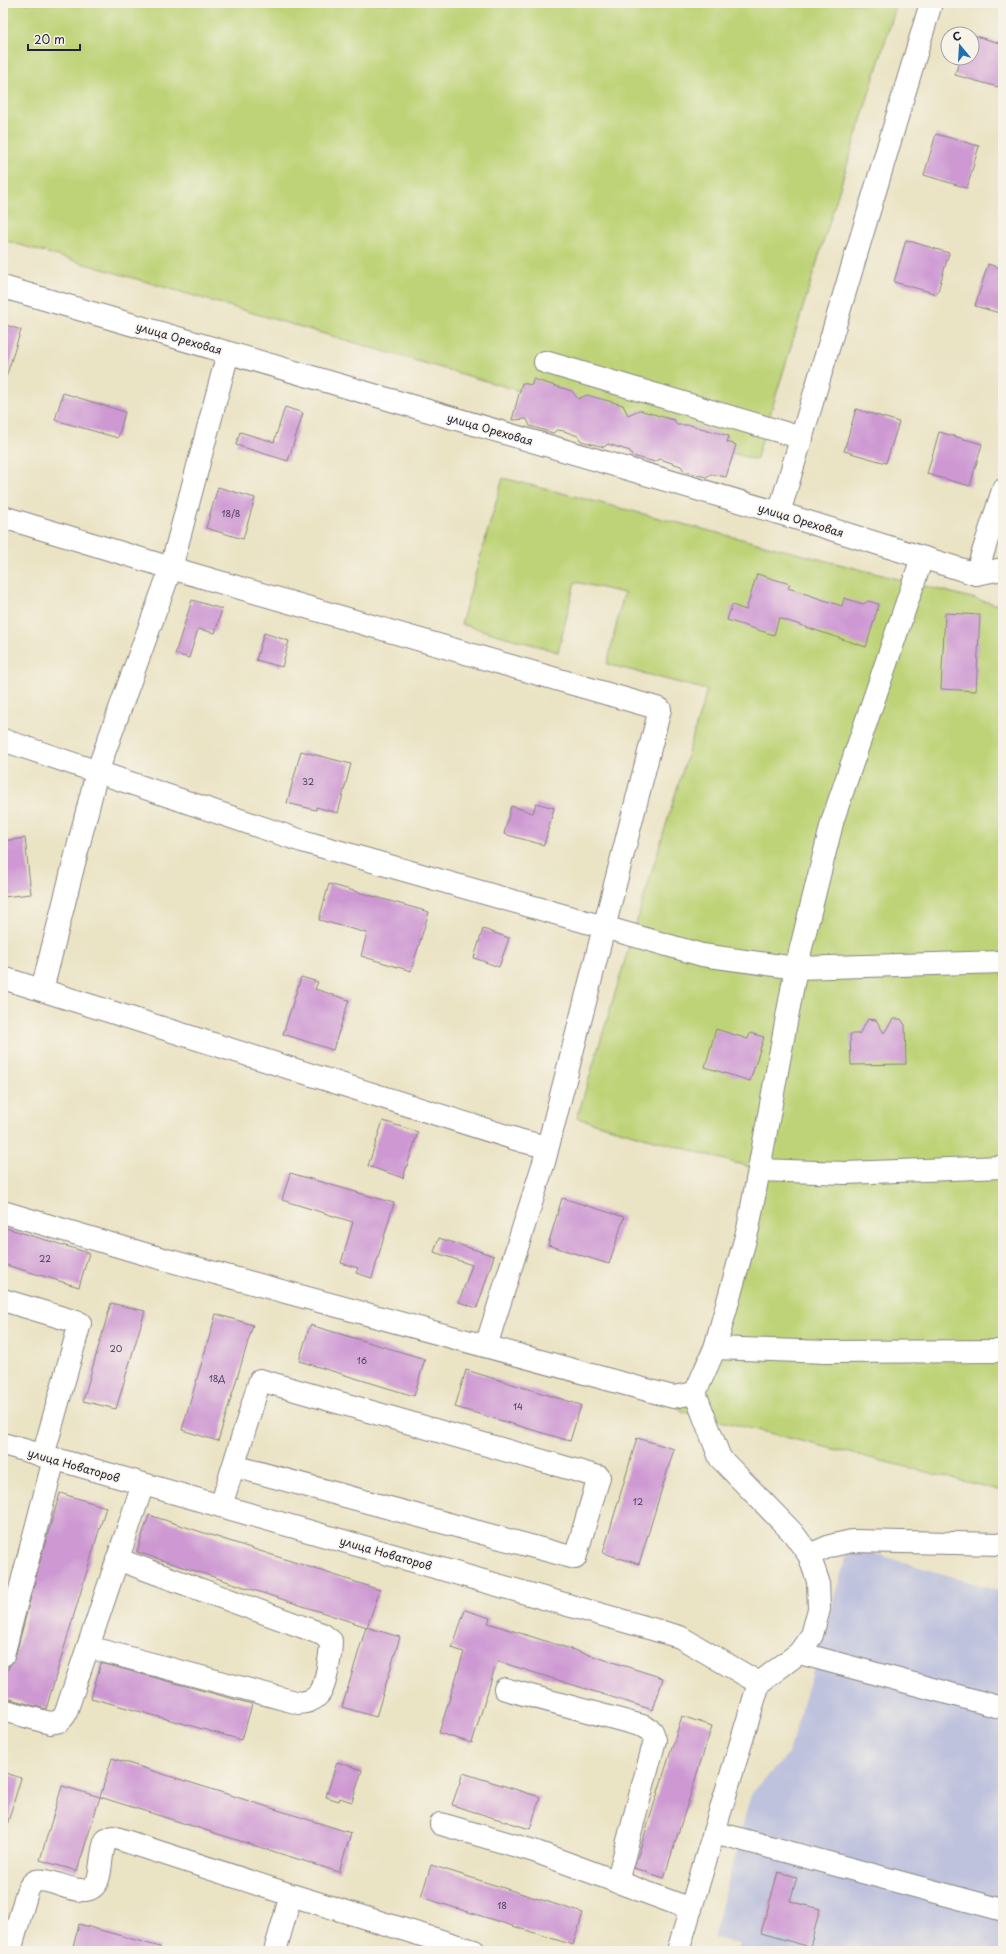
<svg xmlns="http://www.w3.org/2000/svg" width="1006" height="1954" viewBox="0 0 1006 1954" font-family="'Playpen Sans',sans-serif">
<rect width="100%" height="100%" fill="#f7f3e8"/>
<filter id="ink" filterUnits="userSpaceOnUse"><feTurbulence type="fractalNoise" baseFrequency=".025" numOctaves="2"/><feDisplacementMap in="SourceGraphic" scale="8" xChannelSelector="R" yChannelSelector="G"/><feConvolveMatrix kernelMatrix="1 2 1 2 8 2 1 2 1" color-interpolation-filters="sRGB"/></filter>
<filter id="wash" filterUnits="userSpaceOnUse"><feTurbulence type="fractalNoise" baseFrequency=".012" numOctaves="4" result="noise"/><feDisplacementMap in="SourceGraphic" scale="16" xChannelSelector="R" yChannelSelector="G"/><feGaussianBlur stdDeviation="0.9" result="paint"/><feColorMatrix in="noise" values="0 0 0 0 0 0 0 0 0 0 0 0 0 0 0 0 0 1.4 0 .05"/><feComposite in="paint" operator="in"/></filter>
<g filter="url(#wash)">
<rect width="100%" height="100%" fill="#eae3c4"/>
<!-- industrial -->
<polygon fill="#bfc2dd" points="849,1546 1003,1592 1003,1951 737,1951 740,1943 713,1938 751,1794 789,1753"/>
<!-- green -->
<g fill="#bed377" stroke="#707a59">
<polygon points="3,3 897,3 756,460 3,240"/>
<polygon points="503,478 1003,606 1003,1491 680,1411 760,1170 577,1118 707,690 607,664 624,593 575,582 558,652 461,624"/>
</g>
<g id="blocks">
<!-- building -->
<g fill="#ce99d3">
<polygon points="972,35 1003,44 1003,69 998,87 955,75 960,58 972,58"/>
<polygon points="936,134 979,146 967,188 924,175"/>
<polygon points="906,240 949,253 937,294 894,282"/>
<polygon points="988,264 1003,269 1003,314 975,306"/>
<polygon points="3,324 21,330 6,377 3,376"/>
<polygon points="533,379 572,391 578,399 587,395 623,405 628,415 639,410 674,420 677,425 690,425 729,436 727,442 736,445 726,477 711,474 706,477 684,471 681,466 660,459 655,462 632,456 630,451 608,444 604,447 581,441 578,436 564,431 557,430 553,433 530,426 527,419 512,420 522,383 532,385"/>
<polygon points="63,393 125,412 118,438 55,420"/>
<polygon points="285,407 303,413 288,461 236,445 240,432 274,442"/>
<polygon points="856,409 899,422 886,463 844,451"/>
<polygon points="939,432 982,444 970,486 927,474"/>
<polygon points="218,487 255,498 243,539 206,528"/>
<polygon points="757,574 790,584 788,588 842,606 844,598 863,604 868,601 879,604 866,647 779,618 774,635 727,620 732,605 746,610"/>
<polygon points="192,600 222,609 215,633 198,629 189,658 175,654"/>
<polygon points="945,613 980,615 976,691 941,689"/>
<polygon points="264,633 289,641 282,667 256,660"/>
<polygon points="301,751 351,764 338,813 316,807 316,810 287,803"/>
<polygon points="536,803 554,808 544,845 504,834 511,806 533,813"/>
<polygon points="25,838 31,894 3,897 3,841"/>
<polygon points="329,884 429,912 411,971 361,956 367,933 319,920"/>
<polygon points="483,929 509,938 499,967 474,958"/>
<polygon points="301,977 318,982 315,989 349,1000 333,1050 283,1034"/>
<polygon points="868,1019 876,1020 884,1033 893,1019 901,1019 905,1025 906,1064 851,1065 850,1034 859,1034"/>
<polygon points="716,1029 748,1039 750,1033 764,1037 750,1081 705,1067"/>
<polygon points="383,1121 418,1132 403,1178 368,1166"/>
<polygon points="290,1173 394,1203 372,1278 356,1273 358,1268 341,1263 353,1222 282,1200"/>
<polygon points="562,1198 624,1217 609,1264 548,1245"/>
<polygon points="3,1227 89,1253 79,1287 3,1264"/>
<polygon points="439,1238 494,1256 477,1308 459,1302 472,1265 434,1252"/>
<polygon points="111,1303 145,1311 116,1409 83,1401"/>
<polygon points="216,1314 253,1325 218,1441 182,1430"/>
<polygon points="310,1325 425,1359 414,1396 299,1361"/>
<polygon points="466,1370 581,1405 570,1441 455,1407"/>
<polygon points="637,1438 674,1449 639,1564 603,1553"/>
<polygon points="60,1493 106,1507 46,1709 3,1697 3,1684 9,1666 15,1658 43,1550"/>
<polygon points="149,1515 380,1590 367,1627 137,1552"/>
<polygon points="465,1610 490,1618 488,1623 663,1678 653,1710 497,1661 472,1743 439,1733 464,1652 452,1648"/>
<polygon points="366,1627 400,1637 376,1717 342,1707"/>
<polygon points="101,1663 252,1704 242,1740 91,1698"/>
<polygon points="682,1716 712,1726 664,1878 634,1868"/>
<polygon points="112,1758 351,1833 339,1872 100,1797"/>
<polygon points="337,1762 362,1770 352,1802 340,1798 339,1801 326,1797"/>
<polygon points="3,1772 21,1778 7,1825 3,1824"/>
<polygon points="463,1773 540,1797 530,1829 452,1805"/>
<polygon points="62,1786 100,1797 77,1871 40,1860"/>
<polygon points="431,1865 583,1913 573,1945 421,1897"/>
<polygon points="778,1872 797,1877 790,1901 820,1909 810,1947 761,1933"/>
<polygon points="79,1924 160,1947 159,1951 72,1951"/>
</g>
</g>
</g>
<g filter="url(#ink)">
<use href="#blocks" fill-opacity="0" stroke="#868280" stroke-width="1"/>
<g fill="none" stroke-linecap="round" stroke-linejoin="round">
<defs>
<g id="minor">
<polyline points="3,287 779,513 976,574 1003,569"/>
<polyline points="545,362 802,438"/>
<polyline points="779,513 931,3"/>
<polyline points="3,517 171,568 660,709 544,1162 486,1346"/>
<polyline points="976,574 1003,490"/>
<polyline points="3,740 302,841 702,955 796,968 1003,962"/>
<polyline points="3,978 522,1141 547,1147"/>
<polyline points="42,990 97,772 171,568 228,353"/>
<polyline points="759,1170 845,1173 1003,1167"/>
<polyline points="3,1212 145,1254 673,1397 695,1393"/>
<polyline points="3,1300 80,1323 43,1456"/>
<polyline points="715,1348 827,1352 1003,1351"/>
<polyline points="3,1444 680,1637 759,1683"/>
<polyline points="221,1506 260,1380 599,1477 575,1558 234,1466"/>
<polyline points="809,1555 830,1546 852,1541 1003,1544"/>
<path d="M88 1647 299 1703C307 1702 313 1701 319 1694 326 1687 331 1652 331 1641L322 1634 117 1559"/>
<polyline points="799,1653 1003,1708"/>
<polyline points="3,1655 54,1459"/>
<polyline points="505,1689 643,1726 652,1731 655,1740 617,1882"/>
<polyline points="3,1710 50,1723 60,1721 65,1715 143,1484"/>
<polyline points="441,1824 534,1851 691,1909"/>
<polyline points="714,1832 1003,1910"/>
<path d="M10 1951 27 1892C29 1887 31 1883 36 1881 52 1876 85 1903 97 1882 102 1872 100 1852 106 1840L113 1837 291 1895 474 1951"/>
<polyline points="275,1951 291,1895"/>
<polyline points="678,1951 759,1683 799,1653 812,1635 819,1609 818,1581 809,1555 793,1533 720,1458 695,1393 715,1348 748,1229 796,968 833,819 922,558"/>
</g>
</defs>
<!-- minor casing -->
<use href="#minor" stroke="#868280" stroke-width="24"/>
<!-- minor -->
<use href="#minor" stroke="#fff" stroke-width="22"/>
</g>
</g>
<g text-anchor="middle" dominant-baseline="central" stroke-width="3" stroke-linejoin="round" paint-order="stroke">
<!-- number labels -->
<g font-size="9" fill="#4d4061">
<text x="231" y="513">18/8</text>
<text x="308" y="781">32</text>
<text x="45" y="1258">22</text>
<text x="116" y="1348">20</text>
<text x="362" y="1360">16</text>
<text x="217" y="1378">18Д</text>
<text x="518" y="1406">14</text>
<text x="638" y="1501">12</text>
<text x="502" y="1905">18</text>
</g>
<!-- street labels -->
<g font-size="11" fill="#22223b" stroke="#f7f3e8">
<text transform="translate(179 338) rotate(16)">улица Ореховая</text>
<text transform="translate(490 429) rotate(16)">улица Ореховая</text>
<text transform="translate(801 520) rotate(17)">улица Ореховая</text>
<text transform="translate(74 1465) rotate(16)">улица Новаторов</text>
<text transform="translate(386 1553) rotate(16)">улица Новаторов</text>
</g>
</g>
<!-- margin -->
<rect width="1006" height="1954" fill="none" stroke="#f7f3e8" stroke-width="16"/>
<!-- north arrow -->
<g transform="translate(960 46) rotate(342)"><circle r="19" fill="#f7f3e8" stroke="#a29fa3"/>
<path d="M0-3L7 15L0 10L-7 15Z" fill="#1f6fb2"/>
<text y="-6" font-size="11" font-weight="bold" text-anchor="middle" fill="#22223b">С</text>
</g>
<!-- scale -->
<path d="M28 44v6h52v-6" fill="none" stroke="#22223b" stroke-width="2"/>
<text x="34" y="44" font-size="12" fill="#22223b" stroke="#f7f3e8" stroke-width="3" paint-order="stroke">20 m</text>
</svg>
